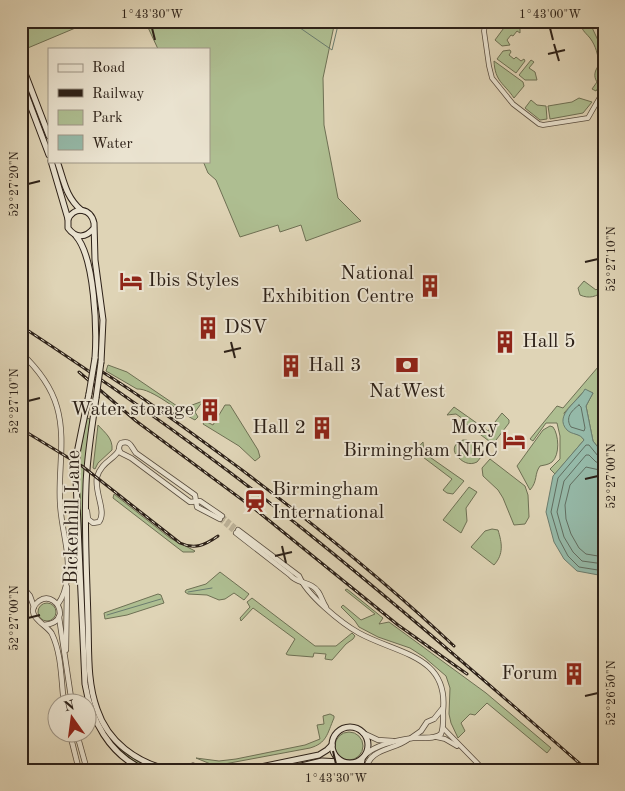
<svg xmlns="http://www.w3.org/2000/svg" width="625" height="791" viewBox="0 0 625 791" font-family="'Old Standard TT',serif">
<rect width="100%" height="100%" fill="#dfd4b6"/>
<filter id="stains"><feTurbulence type="fractalNoise" baseFrequency=".004" numOctaves="4"/><feColorMatrix values="0 0 0 0 .2 0 0 0 0 .09 0 0 0 0 .02 0 0 0 .5 -.17"/></filter>
<radialGradient id="worn" r=".72"><stop offset=".6" stop-color="#630" stop-opacity="0"/><stop offset="1" stop-color="#630" stop-opacity=".3"/></radialGradient>
<!-- green -->
<g fill="#aebe91" stroke="#6e7054">
<polygon points="21,21 92,21 23,50"/>
<polygon points="145,21 335,21 323,78 324,125 338,198 361,221 306,241 301,225 280,232 278,225 240,237 216,180 208,173 203,161 209,161 209,49 158,49"/>
<polygon points="509,21 520,29 520,33 517,31 513,36 511,35 507,40 510,45 502,46 495,40"/>
<path d="M580 21H589L602 49 604 48V79L596 91 592 89 597 82C593 76 595 70 599 65 598 55 596 46 590 38 584 31 582 31 580 21Z"/>
<polygon points="510,50 511,52 509,55 514,59 516,57 521,61 524,59 525,61 516,73 497,59 503,51"/>
<polygon points="531,60 534,62 529,68 535,72 537,80 525,80 519,75"/>
<path d="M494 61 523 82 524 86 514 98C504 83 495 82 494 61Z"/>
<polygon points="579,98 592,102 583,113 550,119 548,106 572,102"/>
<polygon points="531,100 537,105 546,106 547,119 540,120 525,108"/>
<path d="M584 281 596 290 604 282V290C597 297 589 299 580 295L578 288Z"/>
<polygon points="604,360 604,455 593,441 586,406 593,393 585,390 564,413 569,431 581,436 584,440 555,474 550,469 560,459 560,436 557,423 546,423 533,441 530,439 557,406 563,408"/>
<path d="M108 365 127 372 177 406 184 408 203 401 195 412 198 417 195 420C180 413 152 388 137 389L106 371Z"/>
<polygon points="225,405 230,405 258,450 260,457 255,461 239,446 203,424 205,421 213,425"/>
<polygon points="454,407 488,431 502,413 509,420 509,423 493,444 465,423 466,421 456,414 447,415"/>
<path d="M87 418 90 419 86 457 89 680 105 731 116 744 128 755 140 763 156 770C147 770 138 764 131 759 105 739 92 713 87 680L79 472 81 446Z"/>
<path d="M98 425C105 433 113 438 112 450L98 463 95 469 93 468Z"/>
<path d="M550 426 553 427C559 435 560 455 552 462 548 465 544 465 540 466 534 474 538 481 530 490L517 466 543 430Z"/>
<path d="M463 440C473 440 481 446 481 457L477 462C469 466 462 462 456 455 452 448 455 443 463 440Z"/>
<polygon points="423,442 424,453 464,481 453,494 447,493 443,490 452,479 415,451"/>
<polygon points="490,459 525,486 528,495 529,517 525,524 514,525 503,498 498,490 483,476 482,468"/>
<polygon points="469,487 477,492 466,508 467,521 461,533 443,520"/>
<polygon points="114,494 170,538 195,551 194,552 183,552 113,498"/>
<path d="M492 529 498 530C502 543 504 554 494 565L471 547 485 531Z"/>
<polygon points="220,572 249,594 244,600 234,593 225,599 219,600 207,595 188,594 185,592 186,590 206,584"/>
<polygon points="347,589 383,618 379,624 389,622 486,693 551,748 547,753 487,703 475,715 470,714 461,723 465,731 458,738 451,723 449,714 450,688 446,676 424,657 410,648 378,637 359,627 355,621 341,607 343,605 361,620 375,614 345,590"/>
<polygon points="158,594 161,595 164,603 127,615 105,619 104,613"/>
<polygon points="252,598 315,646 336,646 352,633 355,636 353,639 346,644 332,660 325,659 326,654 314,653 313,657 288,655 286,654 295,639 253,608 241,621 240,618 250,607 247,602"/>
<circle cx="47" cy="612" r="9"/>
<path d="M330 714 334 716V718C327 734 327 743 310 748L219 765H213L196 758 219 761 236 759 305 745 320 739 317 725 324 724 323 716Z"/>
<circle cx="349" cy="746" r="14"/>
</g>
<!-- water -->
<path fill="#95b9a8" stroke="#6b7c6e" d="M585 389 593 393 586 406 593 441 604 455V576L577 571 564 559 554 542 546 512 553 476 584 440C580 433 572 435 567 430 553 415 579 401 585 389Z"/>
<g fill="none" stroke-linecap="round" stroke-linejoin="round">
<!-- shore -->
<g stroke="#616d60" stroke-width="1">
<path d="M579 405 581 407 585 428 584 431 571 427C565 418 571 411 579 405Z"/>
<polyline points="604,458 598,456 589,445 586,445 558,478 551,512 559,539 568,556 579,567 604,571"/>
<polyline points="604,464 596,462 589,455 586,455 564,481 557,512 564,537 573,552 582,561 604,564"/>
<polyline points="604,471 586,467 570,485 565,505 566,519 571,534 579,548 586,554 604,557"/>
</g>
<!-- stream -->
<g stroke="#6b7c6e" stroke-width="1">
<polyline points="290,21 332,50 339,21"/>
<polyline points="188,592 212,588"/>
<polyline points="107,615 161,599"/>
</g>
<!-- tertiary-tunnel -->
<g stroke="#bbb096" stroke-width="4.5" stroke-dasharray="4.5 2" stroke-linecap="butt">
<polyline points="222,516 238,530"/>
<polyline points="220,519 236,533"/>
</g>
<defs>
<g id="minor">
<polyline points="486,21 484,31 489,66 492,78 513,104 539,124 543,125 588,118 604,90"/>
<polyline points="443,728 484,770"/>
<polyline points="436,737 445,739 457,746"/>
</g>
<g id="tertiary">
<path d="M21 353C37 368 51 386 57 407 66 438 58 471 60 503 61 528 71 554 67 579 66 588 63 597 58 604"/>
<polyline points="119,450 121,453 131,458 190,502 200,501 222,516"/>
<path d="M87 511 88 519 93 523 99 522C107 512 94 492 97 477 101 462 115 459 119 450 119 447 119 445 121 443 131 440 131 447 136 453L195 495 197 507 220 519"/>
<path d="M238 530 299 576C307 595 341 623 359 633 397 654 449 655 443 711 443 719 444 727 441 734 434 740 422 737 413 738 398 740 378 744 366 754"/>
<path d="M236 533 290 575C297 583 304 581 312 586 321 591 321 600 326 607"/>
<polyline points="21,585 30,596 34,607"/>
<polyline points="59,617 72,704"/>
<path d="M44 625C52 624 58 622 60 614 60 603 49 594 39 601 21 615 48 625 52 634 62 655 61 681 64 704"/>
<polyline points="66,650 67,587"/>
<polyline points="363,733 378,740 393,741"/>
<polyline points="70,734 79,770"/>
<polyline points="77,734 87,770"/>
<polyline points="411,738 421,731 427,722 434,719 442,709"/>
<path d="M366 770C368 749 393 750 407 740"/>
</g>
<g id="secondary">
<polyline points="21,63 49,136"/>
<polyline points="21,81 49,155"/>
<polyline points="51,161 68,219"/>
<path d="M57 161C64 180 65 196 81 210"/>
<path d="M94 228C86 238 76 239 68 228V219C75 206 91 208 94 223L95 260 103 320 101 362"/>
<path d="M76 236C95 258 97 330 95 358"/>
<path d="M89 394 77 453 76 480 85 684C91 720 109 754 144 770"/>
<path d="M96 398C92 427 87 456 86 485 84 531 87 577 88 622 89 651 87 682 97 709 108 742 136 762 169 770"/>
<circle cx="350" cy="745" r="18"/>
<polyline points="182,770 193,766 204,770"/>
<polyline points="246,770 319,755 327,750 332,745"/>
<polyline points="284,770 322,761 341,762"/>
<polyline points="360,770 362,760"/>
</g>
<polyline id="trunk" points="296,767 317,767 328,770"/>
</defs>
<!-- minor casing -->
<use href="#minor" stroke="#5a4e40" stroke-width="5.5"/>
<!-- tertiary casing -->
<use href="#tertiary" stroke="#5a4e40" stroke-width="6"/>
<!-- secondary casing -->
<use href="#secondary" stroke="#2d2118" stroke-width="7"/>
<!-- trunk casing -->
<use href="#trunk" stroke="#2d2118" stroke-width="8"/>
<!-- minor -->
<use href="#minor" stroke="#eae3d0" stroke-width="4"/>
<!-- tertiary -->
<use href="#tertiary" stroke="#eae3d0" stroke-width="4.5"/>
<!-- secondary -->
<use href="#secondary" stroke="#eae3d0" stroke-width="5"/>
<!-- trunk -->
<use href="#trunk" stroke="#dfd4b6" stroke-width="5.5"/>
<defs>
<g id="rail">
<path d="M21 326C122 392 220 462 314 538 407 613 497 691 587 770"/>
<path d="M93 366C145 398 193 434 242 470 315 525 387 583 454 646"/>
<polyline points="79,372 136,421 256,510 398,625 467,674"/>
<path d="M21 429 82 466 180 543C195 550 205 545 218 536"/>
</g>
</defs>
<!-- rail casing -->
<use href="#rail" stroke="#2d2118" stroke-width="3"/>
<!-- rail -->
<use href="#rail" stroke="#eae3d0" stroke-width="1" stroke-dasharray="4" stroke-linecap="butt"/>
<defs>
<g id="secondary-bridge">
<polyline points="89,394 95,358"/>
<polyline points="96,398 101,362"/>
</g>
</defs>
<!-- secondary-bridge casing -->
<use href="#secondary-bridge" stroke="#2d2118" stroke-width="7" stroke-linecap="butt"/>
<!-- secondary-bridge -->
<use href="#secondary-bridge" stroke="#eae3d0" stroke-width="5"/>
</g>
<!-- ticks -->
<path fill="none" stroke="#2d2118" stroke-width="2" d="M152 28 155 40M550 28 553 40M554 44 559 61M548 54 565 50M28 184 40 181M585 262 598 259M231 342 235 358M224 352 241 348M28 401 40 398M585 479 598 476M282 546 286 563M275 556 292 552M28 618 40 615M585 696 598 693M333 751 336 764"/>
<!-- icons -->
<defs>
<symbol id="hotel-bare" viewBox="-9 -9 18 18"><path d="M-6-4.5h1.5V1H6V5H4.5V3h-9V5H-6ZM-4 0a1.8 1.8 0 1 1 3.6 0ZM.5 0V-2.5h3Q6-2.5 6 0Z" fill="#8f2418" stroke="#eae3d0" stroke-width="2.5" paint-order="stroke"/></symbol>
<symbol id="building-bare" viewBox="-9 -9 18 18"><path d="M-4-6H4V6H1V3H-1V6H-4ZM-2.5-4.3h1.7v1.8h-1.7ZM.8-4.3h1.7v1.8H.8ZM-2.5-1h1.7V.8h-1.7ZM.8-1h1.7V.8H.8Z" fill="#8f2418" stroke="#eae3d0" stroke-width="2.5" paint-order="stroke"/></symbol>
<symbol id="bank-bare" viewBox="-9 -9 18 18"><path d="M-6-4H6V4H-6ZM0-2.3a2.3 2.3 0 1 0 0 4.6a2.3 2.3 0 1 0 0-4.6Z" fill="#8f2418" stroke="#eae3d0" stroke-width="2.5" paint-order="stroke"/></symbol>
<symbol id="station-bare" viewBox="-9 -9 18 18"><path d="M-3-6H3Q5-6 5-4V2Q5 4 3 4L4.5 6H3L1.5 4h-3L-3 6H-4.5L-3 4Q-5 4-5 2V-4Q-5-6-3-6ZM-3.5-4v3h7v-3ZM-3.5 1v1.5H-2V1ZM2 1v1.5H3.5V1Z" fill="#8f2418" stroke="#eae3d0" stroke-width="2.5" paint-order="stroke"/></symbol>
</defs>
<g fill-rule="evenodd">
<use href="#hotel-bare" x="115" y="265" width="32" height="32"/>
<use href="#building-bare" x="414" y="270" width="32" height="32"/>
<use href="#building-bare" x="192" y="312" width="32" height="32"/>
<use href="#building-bare" x="489" y="326" width="32" height="32"/>
<use href="#bank-bare" x="391" y="349" width="32" height="32"/>
<use href="#building-bare" x="275" y="350" width="32" height="32"/>
<use href="#building-bare" x="194" y="394" width="32" height="32"/>
<use href="#building-bare" x="306" y="412" width="32" height="32"/>
<use href="#hotel-bare" x="498" y="424" width="32" height="32"/>
<use href="#station-bare" x="239" y="485" width="32" height="32"/>
<use href="#building-bare" x="558" y="658" width="32" height="32"/>
</g>
<g text-anchor="middle" dominant-baseline="central" stroke-width="4" stroke-linejoin="round" paint-order="stroke">
<!-- poi labels -->
<g font-size="20" fill="#2d2118" stroke="#eae3d0" text-anchor="end">
<text x="414" y="274">National<tspan x="414" dy="23">Exhibition Centre</tspan></text>
<text x="148" y="281" text-anchor="start">Ibis Styles</text>
<text x="224" y="328" text-anchor="start">DSV</text>
<text x="522" y="342" text-anchor="start">Hall 5</text>
<text x="308" y="366" text-anchor="start">Hall 3</text>
<text x="407" y="392" text-anchor="middle">NatWest</text>
<text x="194" y="410">Water storage</text>
<text x="306" y="428">Hall 2</text>
<text x="498" y="428">Moxy<tspan x="498" dy="23">Birmingham NEC</tspan></text>
<text x="272" y="490" text-anchor="start">Birmingham<tspan x="272" dy="23">International</tspan></text>
<text x="558" y="674">Forum</text>
</g>
<!-- street labels -->
<g font-size="20" fill="#2d2118" stroke="#eae3d0">
<text transform="translate(73 517) rotate(-89)">Bickenhill Lane</text>
</g>
</g>
<!-- margin -->
<rect width="625" height="791" fill="none" stroke="#dfd4b6" stroke-width="55"/>
<!-- legend -->
<rect x="48" y="48" width="162" height="115" fill="#eae3d0" stroke="#9e9586"/>
<rect x="58" y="64" width="25" height="8" fill="#eae3d0" stroke="#9e9586"/>
<text x="92" y="72" font-size="15" fill="#2d2118">Road</text>
<rect x="58" y="89" width="25" height="8" fill="#2d2118" stroke="#9e9586"/>
<text x="92" y="98" font-size="15" fill="#2d2118">Railway</text>
<rect x="58" y="110" width="25" height="15" fill="#aebe91" stroke="#9e9586"/>
<text x="92" y="122" font-size="15" fill="#2d2118">Park</text>
<rect x="58" y="135" width="25" height="15" fill="#95b9a8" stroke="#9e9586"/>
<text x="92" y="148" font-size="15" fill="#2d2118">Water</text>
<!-- north arrow -->
<g transform="translate(72 718) rotate(346)"><circle r="24" fill="#eae3d0" stroke="#9e9586"/>
<path d="M0-4L9 19L0 12L-9 19Z" fill="#8f2418"/>
<text y="-8" font-size="14" font-weight="bold" text-anchor="middle" fill="#2d2118">N</text>
</g>
<rect x="28" y="28" width="570" height="736" fill="none" stroke="#2d2118" stroke-width="2"/>
<g font-size="12" text-anchor="middle" fill="#2d2118">
<text x="152" y="18">1°43'30"W</text>
<text x="550" y="18">1°43'00"W</text>
<text transform="translate(14 184) rotate(-90)" y="4">52°27'20"N</text>
<text transform="translate(611 259) rotate(-90)" y="4">52°27'10"N</text>
<text transform="translate(14 401) rotate(-90)" y="4">52°27'10"N</text>
<text transform="translate(611 476) rotate(-90)" y="4">52°27'00"N</text>
<text transform="translate(14 618) rotate(-90)" y="4">52°27'00"N</text>
<text transform="translate(611 693) rotate(-90)" y="4">52°26'50"N</text>
<text x="336" y="782">1°43'30"W</text>
</g>
<rect width="100%" height="100%" filter="url(#stains)"/>
<rect width="100%" height="100%" fill="url(#worn)"/>
</svg>
